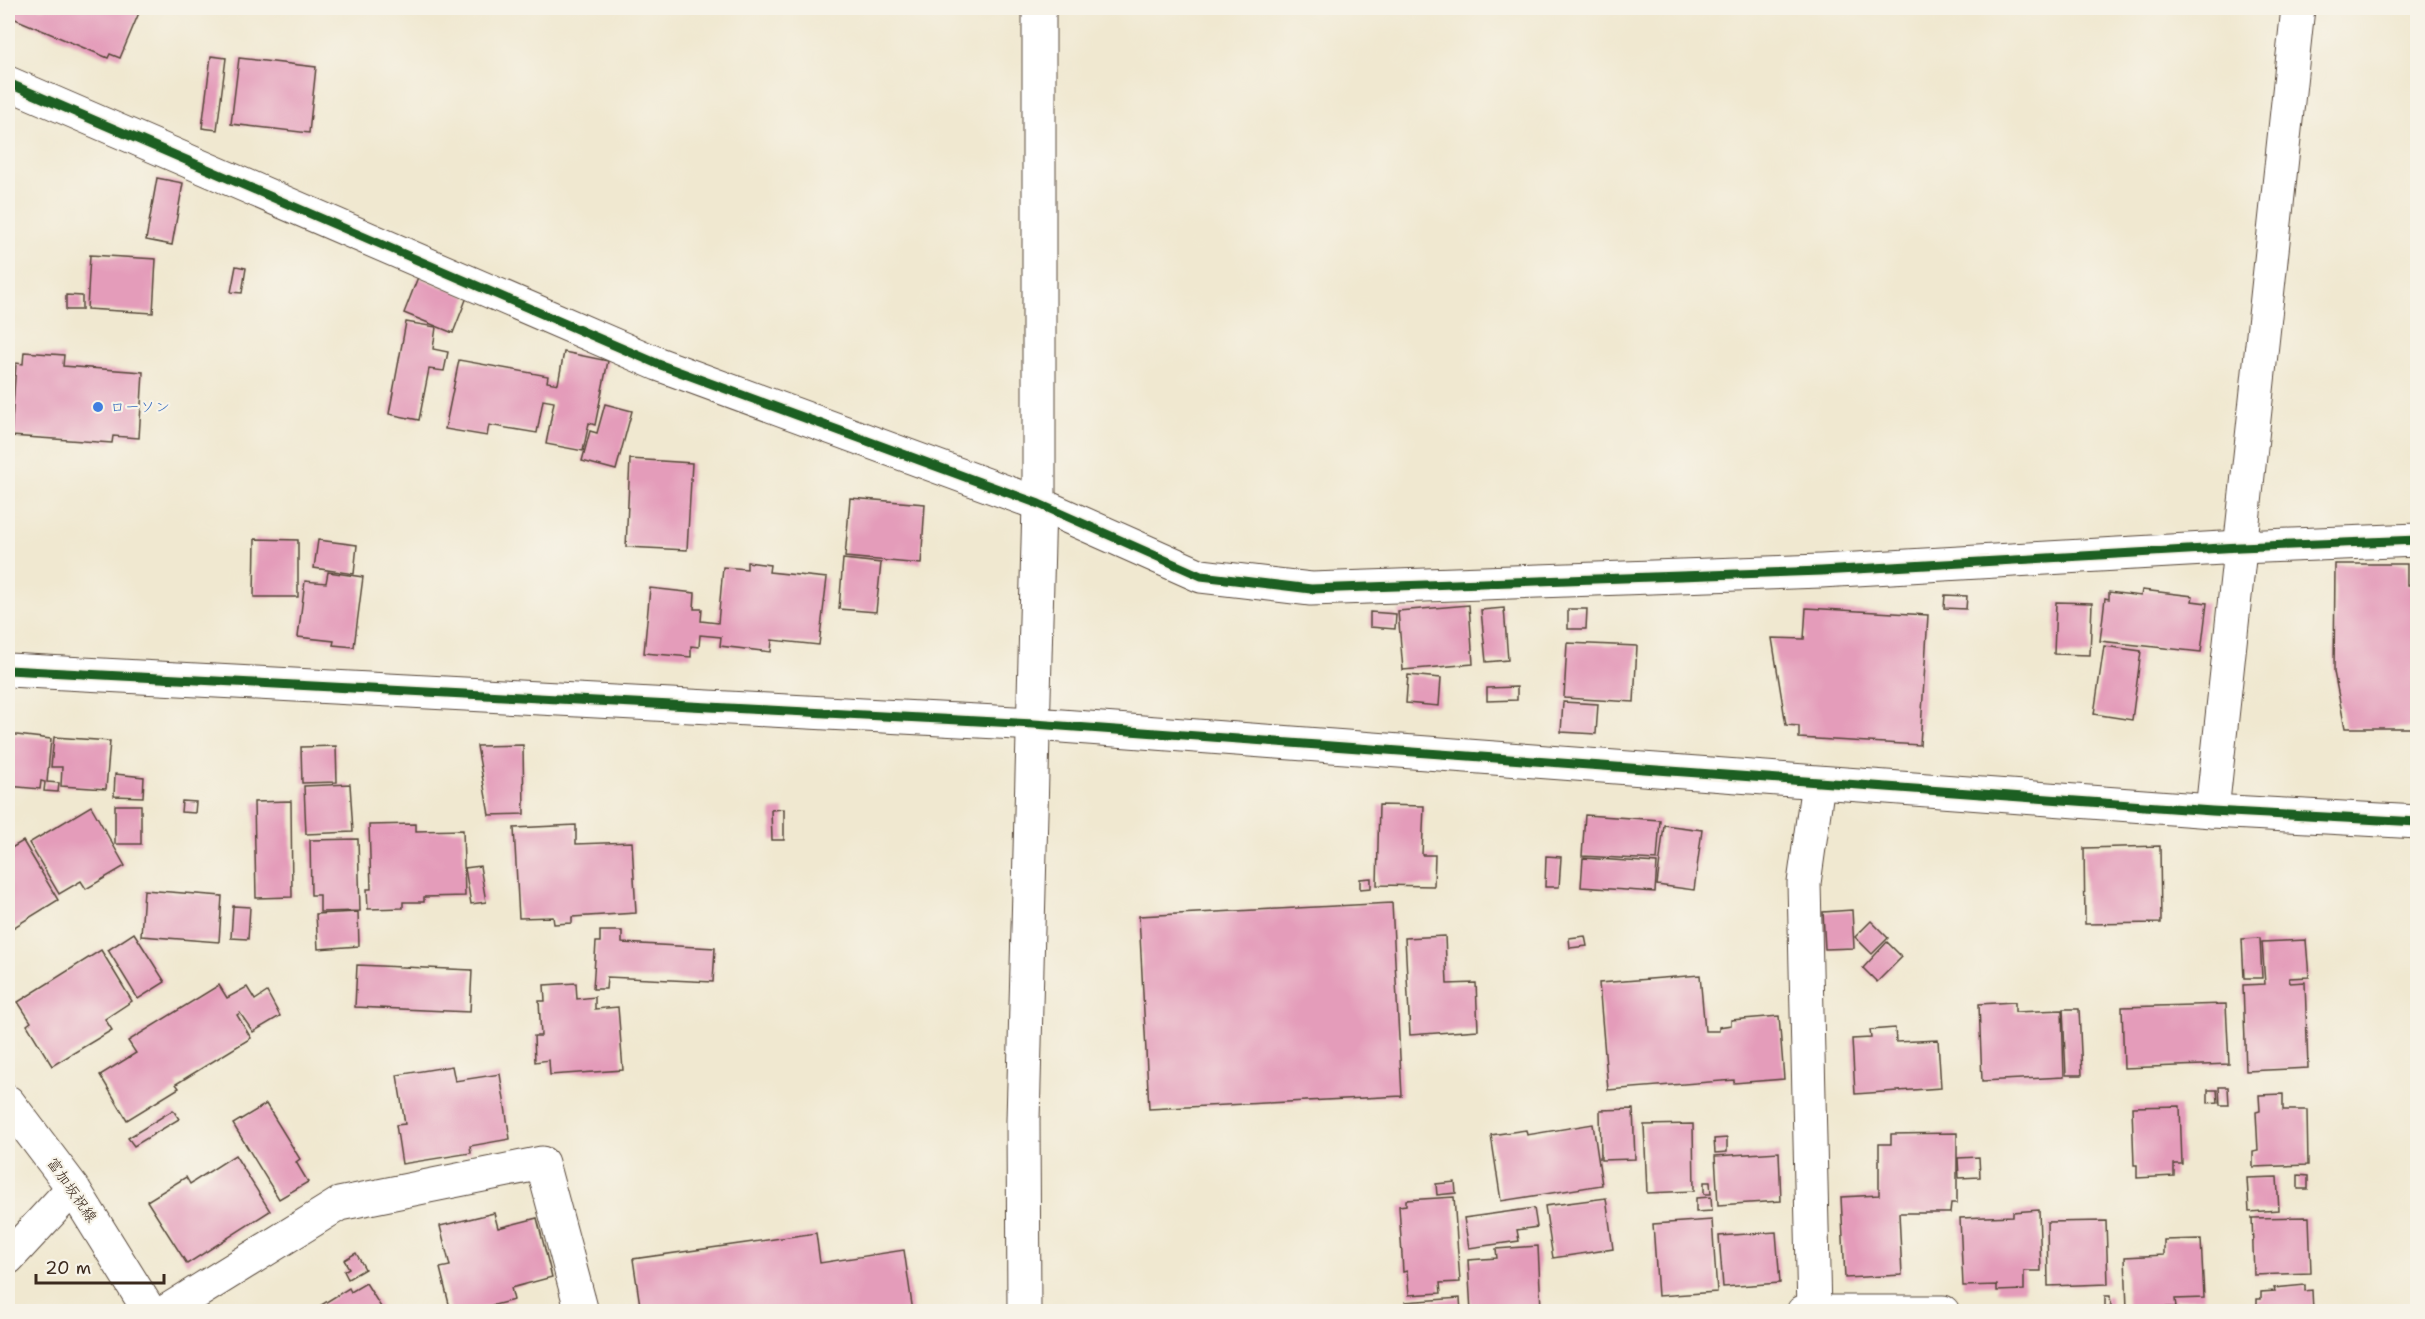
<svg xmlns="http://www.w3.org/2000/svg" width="2425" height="1319" viewBox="0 0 2425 1319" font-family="'Shantell Sans','Klee One',sans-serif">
<rect width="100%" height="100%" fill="#f7f3e8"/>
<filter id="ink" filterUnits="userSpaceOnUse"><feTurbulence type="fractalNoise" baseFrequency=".0167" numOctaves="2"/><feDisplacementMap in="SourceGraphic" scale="12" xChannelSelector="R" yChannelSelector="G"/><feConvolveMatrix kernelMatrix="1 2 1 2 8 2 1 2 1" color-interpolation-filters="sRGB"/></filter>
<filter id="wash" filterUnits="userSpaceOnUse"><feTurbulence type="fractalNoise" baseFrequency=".008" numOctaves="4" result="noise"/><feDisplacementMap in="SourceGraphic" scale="24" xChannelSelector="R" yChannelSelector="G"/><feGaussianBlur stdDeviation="1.35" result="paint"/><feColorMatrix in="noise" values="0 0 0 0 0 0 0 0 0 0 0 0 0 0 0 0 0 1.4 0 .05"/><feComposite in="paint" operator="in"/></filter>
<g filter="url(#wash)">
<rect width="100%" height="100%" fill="#f0e8d0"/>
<g id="blocks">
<!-- building -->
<g fill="#e49cba">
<polygon points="8,8 141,8 120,58 110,54 108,58 8,16"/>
<polygon points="211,56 226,58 217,130 202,128"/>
<polygon points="239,58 316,67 309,133 231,124"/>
<polygon points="157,178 183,183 172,245 146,240"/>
<polygon points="90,255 156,259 153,313 87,309"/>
<polygon points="236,266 246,268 242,293 231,292"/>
<polygon points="418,277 467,297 453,333 404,313"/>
<polygon points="66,295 82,296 82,310 66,310"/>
<polygon points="406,322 436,327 433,349 448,352 444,371 429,369 419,420 389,414"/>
<polygon points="24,352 64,355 63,366 143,372 139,438 113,436 112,443 11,436 16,363 23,364"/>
<polygon points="564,352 608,361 595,425 589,423 583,451 546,444 554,402 543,400 537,433 489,425 487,436 445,429 459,360 548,376 547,382 558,384"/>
<polygon points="605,404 632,411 616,470 582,461 590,431 597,433"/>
<polygon points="630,459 692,463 687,550 626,547"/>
<polygon points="850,498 925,504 921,564 845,557"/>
<polygon points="255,539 298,540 298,597 254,597"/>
<polygon points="318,540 357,545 354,574 314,568"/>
<polygon points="843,559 881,563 876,612 839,609"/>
<polygon points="747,562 770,565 769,572 827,578 819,645 772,640 771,652 720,646 721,637 700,635 699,647 691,646 691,657 644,653 650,588 695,593 694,609 702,609 701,621 718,623 723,567 747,569"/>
<polygon points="2335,564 2407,564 2407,585 2418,585 2418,728 2345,728 2334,672"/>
<polygon points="328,572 363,577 354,647 333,645 334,641 298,637 305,581 326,583"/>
<polygon points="2142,590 2193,596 2192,601 2207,603 2201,652 2100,641 2105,598 2109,599 2109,592 2141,596"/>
<polygon points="1945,595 1967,596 1966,609 1944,608"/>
<polygon points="2056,602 2092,603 2090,655 2054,654"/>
<polygon points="1469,605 1473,664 1403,670 1398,611"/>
<polygon points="1504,608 1508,660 1486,662 1481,610"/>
<polygon points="1806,608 1928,615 1920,745 1799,738 1799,726 1786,725 1772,638 1804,639"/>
<polygon points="1568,609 1587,609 1586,629 1568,629"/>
<polygon points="1370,612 1396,614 1395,629 1370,627"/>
<polygon points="1567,643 1637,646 1634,702 1564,698"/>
<polygon points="2104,646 2141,651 2132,720 2094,714"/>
<polygon points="1408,675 1441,678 1439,706 1406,703"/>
<polygon points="1517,687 1517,700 1487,701 1487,688"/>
<polygon points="1563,702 1598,704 1596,734 1561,732"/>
<polygon points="8,734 51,739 47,782 59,783 58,792 44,791 45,782 41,781 40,789 8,786"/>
<polygon points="54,737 110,741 106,789 61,786 62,767 51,767"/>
<polygon points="523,745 524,814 489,815 477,746"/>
<polygon points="336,746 337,782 302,783 301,747"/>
<polygon points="115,774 144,777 143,797 114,796"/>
<polygon points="350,784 353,832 306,834 304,786"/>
<polygon points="182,801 196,802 195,813 181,812"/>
<polygon points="291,801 292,897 256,898 254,802"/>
<rect x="115" y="805" width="26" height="39"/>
<polygon points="1379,805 1424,806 1422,855 1435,855 1434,886 1377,885"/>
<polygon points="91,806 125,866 86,889 81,881 59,894 29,843"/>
<polygon points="784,809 784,840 772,840 771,810"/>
<polygon points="1585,815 1660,820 1657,860 1582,856"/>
<polygon points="416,824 416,831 463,830 465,896 424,897 424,902 403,902 403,908 368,909 367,889 371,889 369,825"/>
<polygon points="576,825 576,844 632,842 636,913 572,917 572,923 554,924 553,917 519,918 514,828"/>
<polygon points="1664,825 1702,830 1694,890 1657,885"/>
<polygon points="358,839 360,911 320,912 320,895 311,895 310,840"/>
<polygon points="23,841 58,900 8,931 8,850"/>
<polygon points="2160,846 2161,923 2085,924 2084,848"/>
<polygon points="1546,856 1561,857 1559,887 1545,887"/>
<polygon points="1583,858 1657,863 1655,892 1581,887"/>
<polygon points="480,866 486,902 471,904 465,868"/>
<polygon points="1371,878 1371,888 1360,889 1360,879"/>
<polygon points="144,890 222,896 219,942 141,936"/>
<polygon points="1392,903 1402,1096 1149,1109 1139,916"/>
<polygon points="233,906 250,907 248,939 231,938"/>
<polygon points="1852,910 1854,948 1825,949 1823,912"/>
<polygon points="358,912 359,946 318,949 316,914"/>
<polygon points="1871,921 1888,938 1872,954 1855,937"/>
<polygon points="600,931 622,931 622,943 715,948 713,982 607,977 606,989 593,989 596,942 600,942"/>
<polygon points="134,933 165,982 138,999 108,950"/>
<polygon points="1445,936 1447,984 1476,983 1478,1030 1410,1035 1405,938"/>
<polygon points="1585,936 1587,946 1570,948 1569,938"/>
<polygon points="2260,938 2262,978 2244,978 2242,939"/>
<polygon points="2306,940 2309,977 2289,978 2290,983 2305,982 2308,1068 2246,1071 2243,985 2265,984 2262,942"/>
<polygon points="1887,942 1902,957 1877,982 1863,968"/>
<polygon points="101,950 132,1001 105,1019 112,1030 52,1066 27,1025 31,1022 18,1002"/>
<polygon points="357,965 472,970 470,1012 355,1007"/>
<polygon points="1700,975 1705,1031 1719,1031 1719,1027 1731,1025 1731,1020 1779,1016 1784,1079 1734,1083 1734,1080 1608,1090 1599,983"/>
<polygon points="576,983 577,999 595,997 595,1009 618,1007 623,1070 550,1075 549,1060 535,1062 534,1036 541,1036 539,1001 545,1001 544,985"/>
<polygon points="219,985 227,998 247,987 255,1000 267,992 280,1016 253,1032 240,1013 237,1015 251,1038 176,1084 179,1088 127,1120 100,1075 136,1053 128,1041"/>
<polygon points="2015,1002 2015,1012 2062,1010 2064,1077 1982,1081 1979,1004"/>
<polygon points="2226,1004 2229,1064 2124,1068 2122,1007"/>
<polygon points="2063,1009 2079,1009 2082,1075 2066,1075"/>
<polygon points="1895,1028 1896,1042 1938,1040 1941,1088 1855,1094 1852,1039 1871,1038 1870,1030"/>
<polygon points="452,1066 455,1081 500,1074 510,1139 470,1146 471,1153 402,1164 396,1125 405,1124 397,1075"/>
<polygon points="2219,1087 2228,1087 2229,1105 2220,1105"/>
<polygon points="2208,1090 2217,1090 2218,1102 2208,1103"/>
<polygon points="2283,1094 2283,1110 2307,1110 2308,1165 2253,1167 2253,1152 2258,1151 2256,1112 2260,1111 2259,1095"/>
<polygon points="266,1104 300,1159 296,1162 308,1182 279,1199 233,1124"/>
<polygon points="2180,1106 2182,1164 2174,1164 2174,1176 2137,1178 2137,1165 2134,1165 2132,1107"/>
<polygon points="1633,1109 1635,1159 1601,1160 1600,1110"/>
<polygon points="173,1110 179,1119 134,1146 128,1138"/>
<polygon points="1593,1124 1602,1185 1501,1201 1491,1135 1526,1130 1527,1135"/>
<polygon points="1693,1124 1694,1191 1647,1193 1644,1125"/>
<polygon points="1957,1133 1957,1203 1951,1203 1950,1213 1899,1213 1902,1275 1845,1278 1841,1197 1879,1195 1879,1144 1891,1144 1891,1134"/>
<polygon points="1727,1138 1727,1152 1715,1153 1714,1139"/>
<polygon points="1779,1152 1781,1201 1718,1205 1715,1156"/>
<polygon points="235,1155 270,1211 187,1264 147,1201 186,1177 190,1184"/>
<polygon points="1979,1157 1980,1177 1959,1178 1958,1158"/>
<polygon points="2298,1175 2308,1176 2308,1189 2298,1189"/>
<polygon points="2277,1177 2279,1210 2249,1212 2247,1178"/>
<polygon points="1455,1182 1456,1193 1437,1195 1436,1184"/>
<polygon points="1704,1182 1710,1182 1711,1194 1704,1194"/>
<polygon points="1454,1197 1460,1282 1440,1283 1441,1293 1409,1295 1407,1271 1403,1272 1399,1206 1406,1205 1406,1200"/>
<polygon points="1711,1197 1712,1211 1696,1212 1696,1198"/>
<polygon points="1606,1198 1613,1249 1553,1258 1545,1206"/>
<polygon points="1534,1208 1537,1227 1517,1230 1519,1241 1469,1248 1464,1218"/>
<polygon points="2039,1210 2041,1271 2024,1271 2024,1290 1997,1291 1997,1285 1963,1286 1960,1218 2013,1216 2013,1212"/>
<polygon points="494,1213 498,1228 537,1218 552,1277 511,1288 514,1300 467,1312 451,1312 440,1268 450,1266 440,1226"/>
<polygon points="2309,1217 2311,1273 2254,1275 2252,1218"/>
<polygon points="1712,1220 1717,1292 1658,1296 1653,1224"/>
<polygon points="2106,1221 2108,1284 2048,1286 2047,1222"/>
<polygon points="1776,1232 1780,1283 1723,1287 1719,1236"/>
<polygon points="816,1233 820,1263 904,1250 913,1312 641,1312 633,1259"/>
<polygon points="2201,1239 2204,1298 2175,1299 2176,1307 2127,1309 2125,1257 2164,1255 2164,1240"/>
<polygon points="1538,1246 1541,1309 1471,1312 1468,1260 1497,1258 1496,1249"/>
<polygon points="356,1253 365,1269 348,1279 344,1271 349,1268 344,1260"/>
<polygon points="366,1283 384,1312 321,1312 318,1307 349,1288 351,1292"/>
<polygon points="2305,1285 2305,1291 2312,1290 2313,1312 2257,1312 2257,1299 2261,1299 2261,1292 2275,1291 2274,1288"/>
<polygon points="2105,1296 2110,1296 2111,1306 2105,1307"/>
<polygon points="1460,1298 1461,1312 1406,1312 1405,1302"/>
</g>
</g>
</g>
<g filter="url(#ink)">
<use href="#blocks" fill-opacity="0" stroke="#564639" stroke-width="1.5"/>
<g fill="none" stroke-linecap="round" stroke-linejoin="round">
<defs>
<g id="street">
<polyline points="8,83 658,364 1039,504 1201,576 1311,589 1821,571 2240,547 2418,540"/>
<polyline points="2212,811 2298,8"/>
<polyline points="8,1258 73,1188"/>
<polyline points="165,1312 339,1204 542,1163 582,1312"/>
<polyline points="1024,1312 1023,1121 1039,504 1039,8"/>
<polyline points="1803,1312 1943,1312"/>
<polyline points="1814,1312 1804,883 1818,783"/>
</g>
<g id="secondary">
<polyline points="8,670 1034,724 2212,811 2418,822"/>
<polyline points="8,1102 73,1188 150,1312"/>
</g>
</defs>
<!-- street casing -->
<use href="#street" stroke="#564639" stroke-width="35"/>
<!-- secondary casing -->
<use href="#secondary" stroke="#564639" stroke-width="35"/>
<!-- street -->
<use href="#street" stroke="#fff" stroke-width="33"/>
<!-- secondary -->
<use href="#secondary" stroke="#fff" stroke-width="33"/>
<defs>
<g id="cycleway">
<polyline points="8,83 658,364 1039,504 1201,576 1311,589 1821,571 2240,547 2418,540"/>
<polyline points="8,670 1034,724 2212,811 2418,822"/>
</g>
</defs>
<!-- cycleway casing -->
<use href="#cycleway" stroke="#f7f3e8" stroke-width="13"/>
<!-- cycleway -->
<use href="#cycleway" stroke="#1b5e20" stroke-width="9"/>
</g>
</g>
<!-- markers -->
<circle fill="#3f7fe0" stroke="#f7f3e8" stroke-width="2" cx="98" cy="407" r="6"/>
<g text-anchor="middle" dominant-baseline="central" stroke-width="4.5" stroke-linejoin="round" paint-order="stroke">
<!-- shop labels -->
<g font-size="15" fill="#366cbe" stroke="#f7f3e8" text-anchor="start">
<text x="110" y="407">ローソン</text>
</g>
<!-- street labels -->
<g font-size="15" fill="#3b2a1e" stroke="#f7f3e8">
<text transform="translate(72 1190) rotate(55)">富加坂祝線</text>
</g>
</g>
<!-- margin -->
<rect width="2425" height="1319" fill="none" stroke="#f7f3e8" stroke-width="30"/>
<!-- scale -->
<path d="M36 1274v9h128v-9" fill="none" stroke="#3b2a1e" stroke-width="3"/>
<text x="45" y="1274" font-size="18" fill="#3b2a1e" stroke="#f7f3e8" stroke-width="4.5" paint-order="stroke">20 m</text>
</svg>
